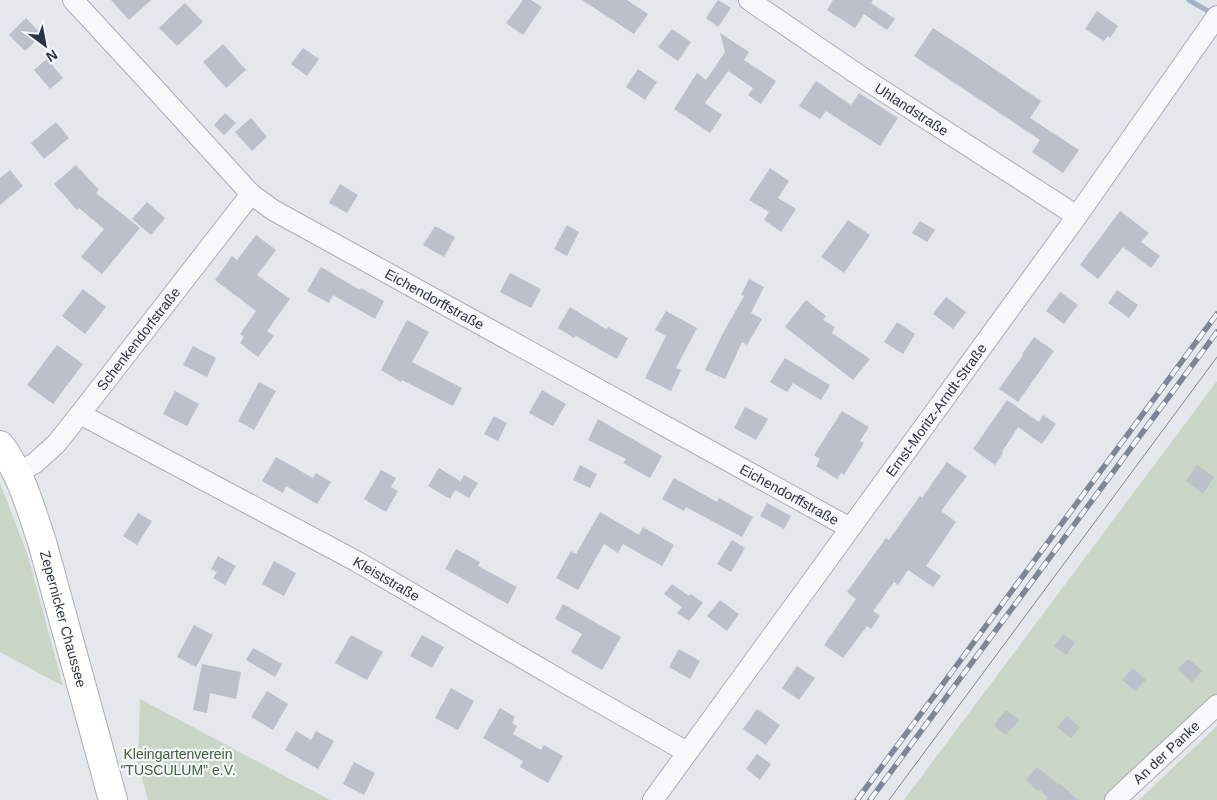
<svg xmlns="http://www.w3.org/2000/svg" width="1217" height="800" viewBox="0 0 1217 800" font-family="Arial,sans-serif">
<rect width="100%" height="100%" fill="#e4e7ec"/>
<!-- green -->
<g fill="#c9d6c5">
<polygon points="1217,381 1217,695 1105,800 904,800"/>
<polygon points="0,483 28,556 63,686 0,652"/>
<polygon points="140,699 330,800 148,800 138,764"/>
<polygon points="1217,726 1217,800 1139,800"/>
</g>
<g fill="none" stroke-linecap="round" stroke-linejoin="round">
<!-- stream -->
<polyline stroke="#9fb4cc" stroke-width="5" points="1189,0 1213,14"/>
</g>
<!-- building -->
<g fill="#bbc0ca">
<polygon points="111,0 151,0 129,20"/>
<polygon points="523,0 531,0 542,7 523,35 506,23"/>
<polygon points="582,0 627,0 648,14 634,34"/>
<polygon points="718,0 731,8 718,27 706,18"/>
<polygon points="833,0 873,0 871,3 895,19 887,30 864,14 855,28 827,10"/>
<polygon points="185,3 203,22 177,46 159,28"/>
<polygon points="1097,11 1118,26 1110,38 1108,36 1104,41 1085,29"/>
<polygon points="26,18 42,35 25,51 9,35"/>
<polygon points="933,28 968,51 1041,101 1030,118 1079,150 1063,173 1032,152 1040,140 914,56"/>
<polygon points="672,29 691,42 678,61 658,47"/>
<polygon points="720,33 749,52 744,60 776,81 761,104 748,95 753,88 728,71 705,103 722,115 710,133 674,109 697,73 706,80 725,52"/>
<polygon points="223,44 246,70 226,88 203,62"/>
<polygon points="303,48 319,59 307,76 291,64"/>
<polygon points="47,59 63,78 50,89 34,70"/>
<polygon points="638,69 657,82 645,100 626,87"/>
<polygon points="816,81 851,105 859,93 898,118 880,146 826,111 820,119 799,106"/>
<polygon points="225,113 236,123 224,135 214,125"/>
<polygon points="251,118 267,137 252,151 235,132"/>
<polygon points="56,122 69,138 44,159 31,143"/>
<polygon points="76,165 99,190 96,193 140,228 102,274 81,257 104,229 79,208 77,210 54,184"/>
<polygon points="770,168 789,181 778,198 796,209 781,232 764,220 769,212 749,200"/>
<polygon points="10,170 23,186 0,205 0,178"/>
<polygon points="340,184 358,195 347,213 329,203"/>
<polygon points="147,202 165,218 151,235 132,219"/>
<polygon points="1120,211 1149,233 1141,242 1160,256 1151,268 1123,247 1098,279 1080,265"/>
<polygon points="848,220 870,235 844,273 821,257"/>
<polygon points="920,221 935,230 927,242 912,233"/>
<polygon points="567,225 579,232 567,256 554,249"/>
<polygon points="435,226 455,237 444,257 423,245"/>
<polygon points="256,235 276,250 257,275 290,299 267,331 274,336 258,357 240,343 244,337 240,334 256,311 215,280 232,256 237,260"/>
<polygon points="321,267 360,290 361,288 384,301 375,319 333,295 329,303 307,291"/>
<polygon points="510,273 541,289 531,308 500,292"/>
<polygon points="749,279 764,287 751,313 762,319 747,345 742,342 725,379 705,370 722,335 744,296 741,295"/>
<polygon points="83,289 106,307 85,334 62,316"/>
<polygon points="1117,290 1138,305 1129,318 1108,303"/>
<polygon points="1060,292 1078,305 1064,324 1046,311"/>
<polygon points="946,297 966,312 953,329 933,314"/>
<polygon points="806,300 826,316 823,320 835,327 832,333 870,359 853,380 785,327"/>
<polygon points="570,307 606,329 608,327 628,338 617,359 576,336 574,338 558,328"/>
<polygon points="666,311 697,328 676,368 681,370 671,391 645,378 666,336 655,330"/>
<polygon points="407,320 429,332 412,362 462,388 453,406 402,380 401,382 381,370"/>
<polygon points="897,322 915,334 903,354 884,342"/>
<polygon points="1034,337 1054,351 1018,402 999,389 1023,355 1022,354"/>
<polygon points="57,345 83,364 53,404 27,385"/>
<polygon points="193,346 216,358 207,377 183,365"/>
<polygon points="785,358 830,385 821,400 793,383 787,392 770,382"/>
<polygon points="259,382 276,391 254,430 238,421"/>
<polygon points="542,390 566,404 553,426 529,413"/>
<polygon points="175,391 199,404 187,426 163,414"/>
<polygon points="1007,400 1039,422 1043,415 1056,424 1042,444 1018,427 1002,452 1003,453 995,465 973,449"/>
<polygon points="745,407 768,419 756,440 734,428"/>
<polygon points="842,411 869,427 860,441 864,443 844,475 841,473 837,479 816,466 820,459 814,455"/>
<polygon points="494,416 507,423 498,441 484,434"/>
<polygon points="598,419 662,456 650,478 623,463 626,459 588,440"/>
<polygon points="276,457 313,478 316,473 331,482 317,504 286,486 283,493 262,481"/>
<polygon points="947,462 967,476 941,511 956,522 926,566 941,576 933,587 908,570 898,585 894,582 873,611 880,616 871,629 867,626 843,658 824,645 856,599 847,592 886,538 889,540 920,496 922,498"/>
<polygon points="580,465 597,474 590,488 573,480"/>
<polygon points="1197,465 1214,477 1203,494 1186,481"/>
<polygon points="439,468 460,481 459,484 464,475 478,483 469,498 455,490 450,499 428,486"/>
<polygon points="381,470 396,478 391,487 398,491 386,512 364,499"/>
<polygon points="674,478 717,502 719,498 753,517 742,537 686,507 684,511 662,499"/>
<polygon points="767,503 791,516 784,529 760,516"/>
<polygon points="600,512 639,535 643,527 674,545 662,566 623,544 618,553 604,544 578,590 556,578 571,551 576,554"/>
<polygon points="138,513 152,521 137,545 123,536"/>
<polygon points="732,540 745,548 731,572 717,564"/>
<polygon points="456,549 480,562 478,566 517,587 508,604 445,569"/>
<polygon points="218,556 236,566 225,585 213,578 217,572 211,569"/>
<polygon points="274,561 296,573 284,596 262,584"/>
<polygon points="672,584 689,596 691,594 703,603 689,621 677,613 682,607 664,594"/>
<polygon points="720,600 739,614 727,631 707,616"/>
<polygon points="563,604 621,637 602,670 571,652 582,634 555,619"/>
<polygon points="194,625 213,635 196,667 177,657"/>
<polygon points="1064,634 1075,643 1066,655 1054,646"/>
<polygon points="351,635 383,652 367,680 335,663"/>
<polygon points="422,635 444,647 432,668 410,656"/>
<polygon points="253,648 282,664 275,677 246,660"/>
<polygon points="679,649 700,661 690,679 669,667"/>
<polygon points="1188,659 1190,660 1202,671 1192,682 1178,669"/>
<polygon points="202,664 241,672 236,699 210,693 207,713 193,710"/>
<polygon points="797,666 815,678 799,700 782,688"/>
<polygon points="1133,668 1146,680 1135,691 1122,680"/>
<polygon points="451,688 474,701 458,730 435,718"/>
<polygon points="267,691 288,704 273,730 251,717"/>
<polygon points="500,708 515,717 512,723 517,726 513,734 541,750 544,745 563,756 548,783 520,767 523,761 483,738"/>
<polygon points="757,709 780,725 766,745 743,729"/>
<polygon points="1006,710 1019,720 1006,735 994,725"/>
<polygon points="1067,716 1080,727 1071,738 1057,727"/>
<polygon points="296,731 311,740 316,731 334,741 318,769 285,750"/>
<polygon points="757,754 771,764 760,780 746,769"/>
<polygon points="354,762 375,773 364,795 343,784"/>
<polygon points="1037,767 1059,785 1060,784 1078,800 1046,800 1048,798 1040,790 1038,791 1026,780"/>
</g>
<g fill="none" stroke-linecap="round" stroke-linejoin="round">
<defs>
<g id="minor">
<path id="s1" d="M73 0 157 91 251 194 273 210 850 528"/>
<path id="s2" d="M749 0 863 78 1077 216"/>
<path id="s3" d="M80 414 356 561 562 681 687 752"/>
<path id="s4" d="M16 474 35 463 56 444 80 414 251 194"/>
<path id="s5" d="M653 800 1077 216 1217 16"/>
<path id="s6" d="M1115 800 1217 705"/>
</g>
<g id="secondary">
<path id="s7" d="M0 445C21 473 31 509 42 542L113 800"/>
</g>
</defs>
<!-- minor casing -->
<use href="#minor" stroke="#a9aeb7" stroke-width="22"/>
<!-- secondary casing -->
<use href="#secondary" stroke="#a9aeb7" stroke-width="30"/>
<!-- minor -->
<use href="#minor" stroke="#f7f8fa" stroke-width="20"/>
<!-- secondary -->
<use href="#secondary" stroke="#fff" stroke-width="28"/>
<!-- tram -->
<polyline stroke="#7d8696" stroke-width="1" points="889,800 1217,357"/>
<defs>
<g id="rail">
<polyline points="857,800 1217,314"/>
<polyline points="870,800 1217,332"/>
</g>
</defs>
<!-- rail casing -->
<use href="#rail" stroke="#7d8696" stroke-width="5.5"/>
<!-- rail -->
<use href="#rail" stroke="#f4f6f9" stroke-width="4" stroke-dasharray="11" stroke-linecap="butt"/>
</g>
<g text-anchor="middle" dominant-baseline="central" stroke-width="4.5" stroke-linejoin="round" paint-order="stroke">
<!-- street labels -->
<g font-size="14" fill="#2b3445" stroke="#f4f6f9">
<text stroke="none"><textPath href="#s2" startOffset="196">Uhlandstraße</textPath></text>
<text stroke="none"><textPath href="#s1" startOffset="475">Eichendorffstraße</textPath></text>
<text stroke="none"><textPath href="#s4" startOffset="184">Schenkendorfstraße</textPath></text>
<text stroke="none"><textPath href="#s5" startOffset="482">Ernst-Moritz-Arndt-Straße</textPath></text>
<text stroke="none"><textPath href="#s1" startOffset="880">Eichendorffstraße</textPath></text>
<text stroke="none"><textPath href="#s3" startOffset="348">Kleiststraße</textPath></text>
<text stroke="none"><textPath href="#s7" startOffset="186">Zepernicker Chaussee</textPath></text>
<text stroke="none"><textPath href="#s6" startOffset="70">An der Panke</textPath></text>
</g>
<!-- park labels -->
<g font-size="14" fill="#3f6138" stroke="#f4f6f9">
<text x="178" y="754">Kleingartenverein<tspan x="178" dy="16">"TUSCULUM" e.V.</tspan></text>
</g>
</g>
<!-- north arrow -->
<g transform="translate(45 45) rotate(148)" stroke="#f4f6f9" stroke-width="4" paint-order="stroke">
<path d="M0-4L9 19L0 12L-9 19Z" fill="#2b3445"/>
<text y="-8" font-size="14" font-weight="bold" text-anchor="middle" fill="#2b3445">N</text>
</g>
</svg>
